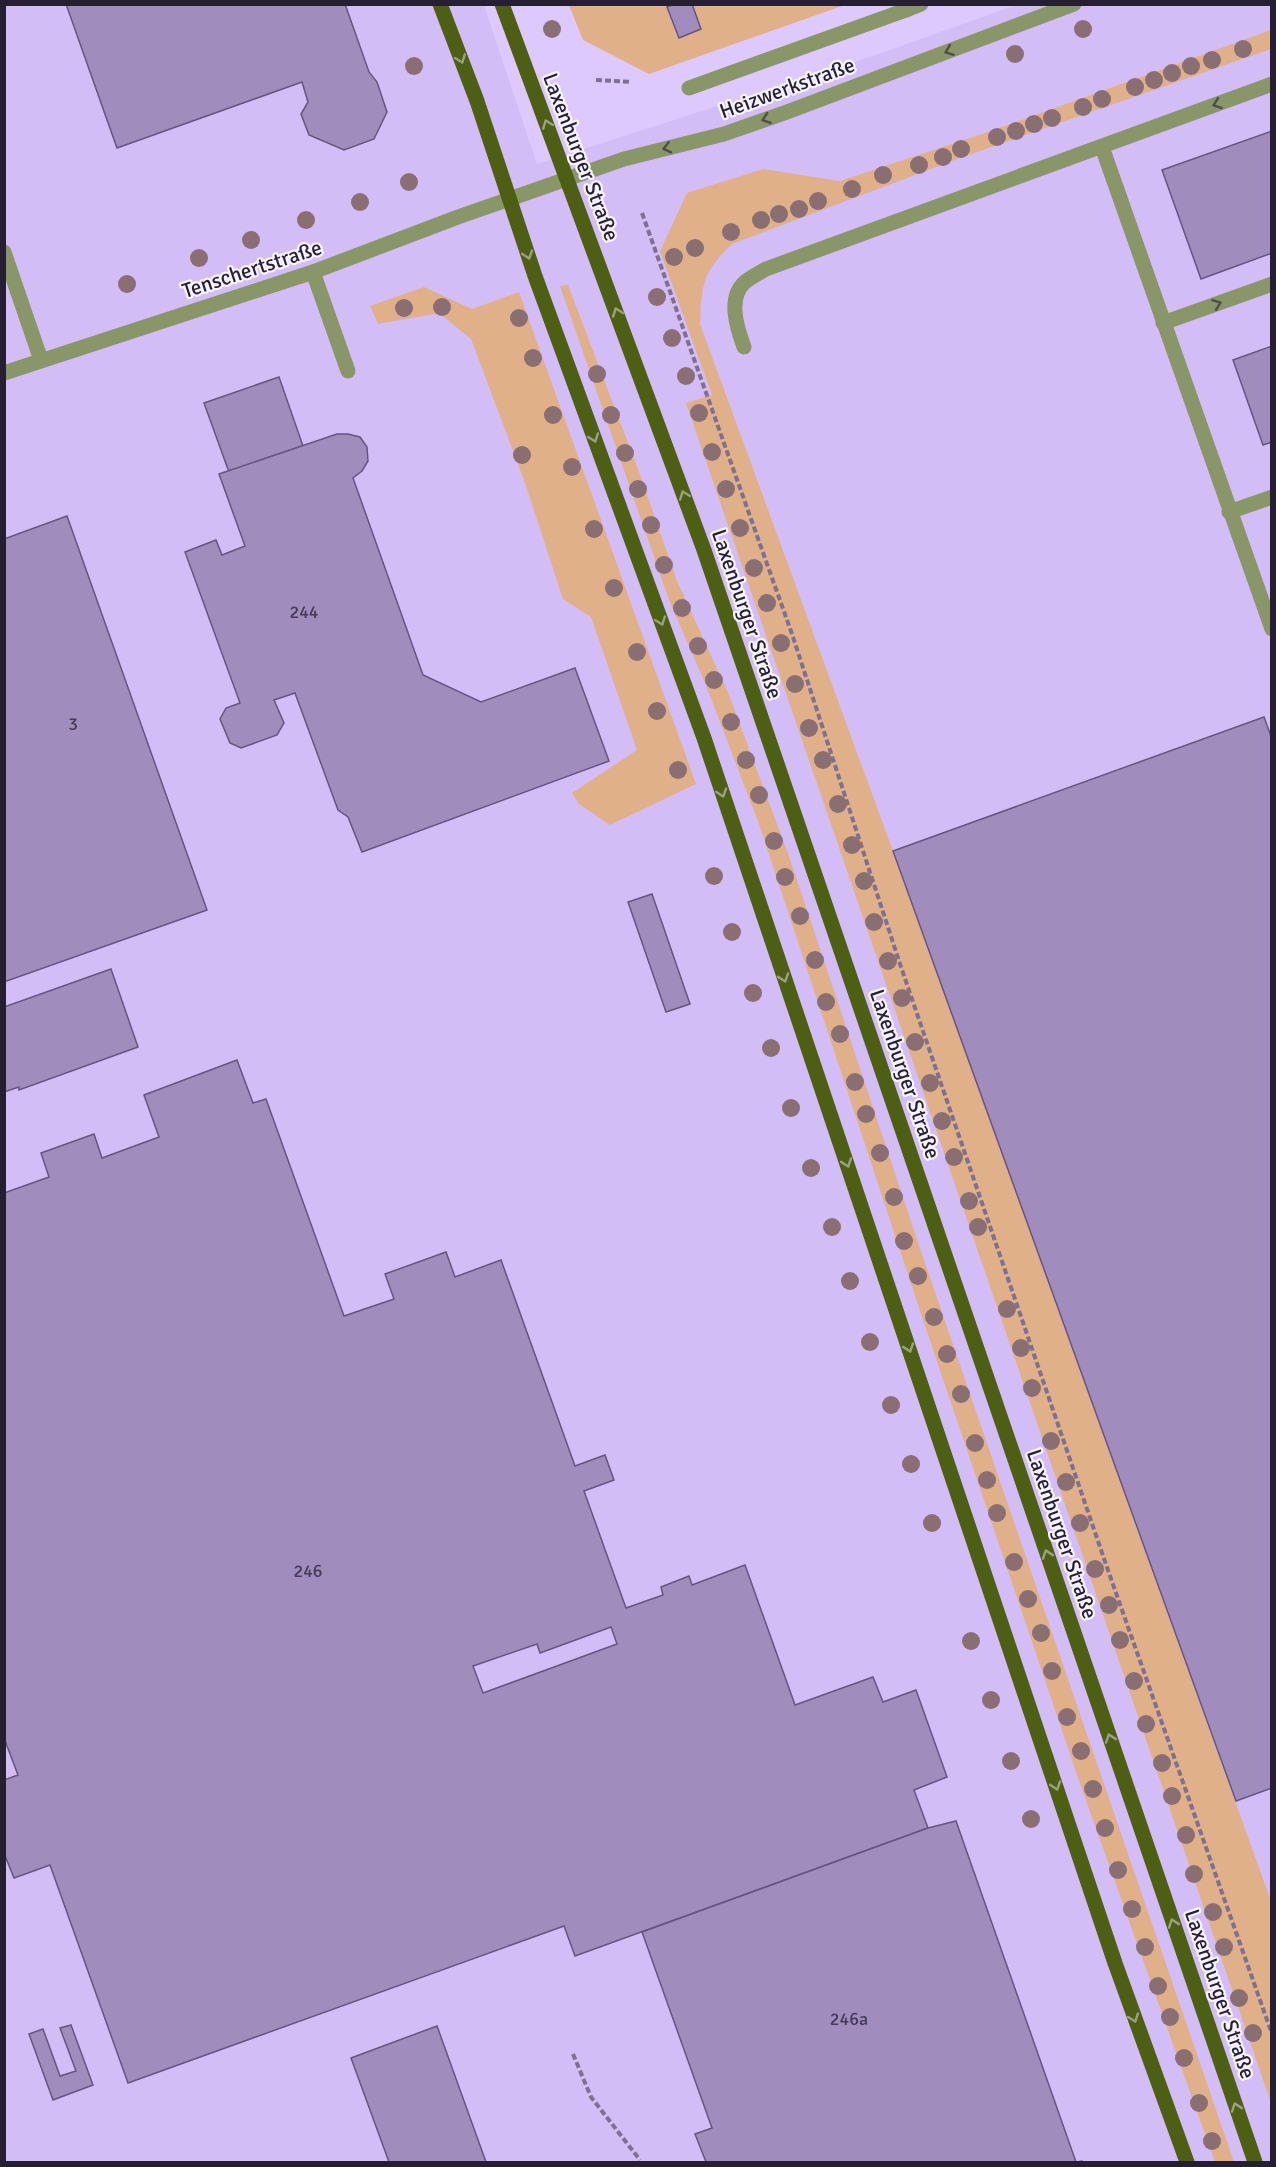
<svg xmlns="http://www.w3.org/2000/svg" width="1276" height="2167" viewBox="0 0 1276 2167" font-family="Signika,sans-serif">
<rect width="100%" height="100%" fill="#ddc9fd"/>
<!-- built -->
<polygon fill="#d3bdf7" points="5,5 484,5 537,164 876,55 1016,5 1271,5 1271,2162 5,2162"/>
<!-- green -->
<g fill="#e0b188">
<polygon points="569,5 845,5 649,74 583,40"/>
<path d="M1271 30V49L960 158 732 244C702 273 702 284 700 324L893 851 1271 1901V2103L686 403 712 395 660 251 687 193 763 169 840 181 988 132Z"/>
<polygon points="568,285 638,469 677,581 729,695 790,859 925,1263 1234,2162 1215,2162 1077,1775 926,1329 759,824 707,688 669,600 560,286"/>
<polygon points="424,287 472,309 519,292 696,784 610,825 579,804 572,793 637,750 591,617 563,599 525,483 471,339 439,313 378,324 370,306"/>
</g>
<!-- building -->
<g fill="#a08dbe" stroke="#665481" stroke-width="1.5" fill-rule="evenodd">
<polygon points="66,4 345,4 369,72 377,82 387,112 374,139 344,150 309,135 301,114 308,102 302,82 117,148"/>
<polygon points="674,4 692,4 701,29 679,38 667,7"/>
<polygon points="1272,131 1272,253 1201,279 1162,170"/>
<polygon points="1272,346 1272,442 1263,445 1233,360"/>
<polygon points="279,377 303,446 229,472 204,403"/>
<polygon points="337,434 348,434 360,437 367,447 368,461 362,471 353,478 423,675 481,702 575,668 609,761 362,852 348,817 338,810 295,693 274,700 284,723 277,735 241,748 230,743 220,719 226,708 240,703 185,552 216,540 222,555 245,546 219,474"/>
<polygon points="67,516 207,910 4,982 4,539"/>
<polygon points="1264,717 1272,739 1272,1788 1236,1801 893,851"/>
<polygon points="652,894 690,1004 666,1012 628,902"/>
<polygon points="111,969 138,1047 19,1090 19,1087 4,1092 4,1007"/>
<path d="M237 1060 253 1103 266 1099 344 1316 394 1299 385 1274 446 1252 455 1277 501 1260 575 1466 605 1455 614 1480 584 1491 626 1608 663 1595 661 1587 689 1576 692 1585 745 1565 795 1705 873 1677 883 1702 916 1690 947 1777 914 1790 928 1828 575 1956 564 1926 128 2083 50 1865 14 1878 4 1853V1780L18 1775 4 1738V1193L49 1177 41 1153 94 1134 102 1158 159 1137 144 1095ZM611 1627 617 1644 483 1693 473 1666 537 1644 540 1653Z"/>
<polygon points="956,1821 1076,2162 1082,2161 1083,2162 706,2162 695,2134 712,2128 642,1932 928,1828"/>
<polygon points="71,2025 93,2085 53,2100 29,2034 43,2029 60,2076 76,2071 60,2028"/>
<polygon points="437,2026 486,2162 389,2162 351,2058"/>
</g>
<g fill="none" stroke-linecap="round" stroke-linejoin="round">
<!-- path -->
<g stroke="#7d7092" stroke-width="4" stroke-dasharray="6 3" stroke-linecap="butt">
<polyline points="596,80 632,82"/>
<polyline points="642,213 792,634 901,967 1110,1576 1272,2034"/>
<polyline points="573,2054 591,2097 640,2160"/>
</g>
<!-- lane -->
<g stroke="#889668" stroke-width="15">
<polyline points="689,88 906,10"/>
<polyline points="1102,147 1272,629"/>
<polyline points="313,272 348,371"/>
<polyline points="1163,323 1272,284"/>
<path d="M744 347C737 328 727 298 745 282 751 277 759 273 766 269L1272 84"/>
<polyline points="1229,512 1272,497"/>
</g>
<!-- street -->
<g stroke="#889668" stroke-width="15">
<polyline points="904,4 906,10 921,4"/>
<polyline points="4,252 41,360"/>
<polyline points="4,373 313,272 458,217 624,159 724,134 787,112 1074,4"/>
</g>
<!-- primary -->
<g stroke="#4d5f13" stroke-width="15">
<polyline points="440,4 477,101 535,276 704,738 1115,1963 1187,2162"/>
<polyline points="502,4 704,550 1255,2162"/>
</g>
</g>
<!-- trees -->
<g fill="#896e72">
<circle cx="552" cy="29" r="9"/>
<circle cx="1083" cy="29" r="9"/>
<circle cx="1243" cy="49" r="9"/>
<circle cx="1015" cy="54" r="9"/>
<circle cx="1212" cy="60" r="9"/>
<circle cx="414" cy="66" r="9"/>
<circle cx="1191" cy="66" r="9"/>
<circle cx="1172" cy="73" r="9"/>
<circle cx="1154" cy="80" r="9"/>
<circle cx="1135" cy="87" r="9"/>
<circle cx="1102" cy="99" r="9"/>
<circle cx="1083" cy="107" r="9"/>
<circle cx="1052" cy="118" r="9"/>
<circle cx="1034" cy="124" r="9"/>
<circle cx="1016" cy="131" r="9"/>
<circle cx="997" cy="137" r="9"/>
<circle cx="961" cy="149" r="9"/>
<circle cx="943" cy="157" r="9"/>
<circle cx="919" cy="165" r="9"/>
<circle cx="883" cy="175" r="9"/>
<circle cx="409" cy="182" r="9"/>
<circle cx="852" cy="189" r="9"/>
<circle cx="818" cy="201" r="9"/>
<circle cx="360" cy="202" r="9"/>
<circle cx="799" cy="209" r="9"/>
<circle cx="779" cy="214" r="9"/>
<circle cx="306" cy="220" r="9"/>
<circle cx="761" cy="220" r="9"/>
<circle cx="731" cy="232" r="9"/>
<circle cx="251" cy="240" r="9"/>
<circle cx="695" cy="248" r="9"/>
<circle cx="674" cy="257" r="9"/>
<circle cx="199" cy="258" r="9"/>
<circle cx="127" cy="284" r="9"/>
<circle cx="657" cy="297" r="9"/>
<circle cx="442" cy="307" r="9"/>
<circle cx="404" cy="308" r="9"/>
<circle cx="519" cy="318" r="9"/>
<circle cx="672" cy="338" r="9"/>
<circle cx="533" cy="358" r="9"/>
<circle cx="597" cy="374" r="9"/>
<circle cx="686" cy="376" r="9"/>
<circle cx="699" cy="413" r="9"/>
<circle cx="553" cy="415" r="9"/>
<circle cx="611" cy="415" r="9"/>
<circle cx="712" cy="452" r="9"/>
<circle cx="625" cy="453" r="9"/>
<circle cx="522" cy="455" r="9"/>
<circle cx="572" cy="467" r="9"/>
<circle cx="638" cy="489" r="9"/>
<circle cx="726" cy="489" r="9"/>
<circle cx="651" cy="525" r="9"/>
<circle cx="740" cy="528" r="9"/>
<circle cx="594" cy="529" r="9"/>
<circle cx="664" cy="565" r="9"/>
<circle cx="754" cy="568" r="9"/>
<circle cx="614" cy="588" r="9"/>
<circle cx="767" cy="603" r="9"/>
<circle cx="682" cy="608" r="9"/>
<circle cx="781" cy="643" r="9"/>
<circle cx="698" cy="646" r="9"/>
<circle cx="637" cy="652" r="9"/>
<circle cx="714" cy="680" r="9"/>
<circle cx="795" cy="684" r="9"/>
<circle cx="657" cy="711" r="9"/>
<circle cx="731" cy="722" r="9"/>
<circle cx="809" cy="728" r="9"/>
<circle cx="746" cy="760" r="9"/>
<circle cx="823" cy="760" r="9"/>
<circle cx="678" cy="770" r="9"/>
<circle cx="759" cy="795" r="9"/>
<circle cx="838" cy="804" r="9"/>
<circle cx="774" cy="841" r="9"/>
<circle cx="852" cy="845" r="9"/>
<circle cx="714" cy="876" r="9"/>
<circle cx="785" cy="877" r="9"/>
<circle cx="864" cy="881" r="9"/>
<circle cx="800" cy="916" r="9"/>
<circle cx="874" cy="922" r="9"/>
<circle cx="732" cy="932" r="9"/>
<circle cx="815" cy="960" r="9"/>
<circle cx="888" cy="961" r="9"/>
<circle cx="753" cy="993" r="9"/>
<circle cx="902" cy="998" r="9"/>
<circle cx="826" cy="1002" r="9"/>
<circle cx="840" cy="1034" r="9"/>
<circle cx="915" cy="1042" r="9"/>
<circle cx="771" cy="1048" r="9"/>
<circle cx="855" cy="1082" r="9"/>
<circle cx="930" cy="1083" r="9"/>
<circle cx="791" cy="1108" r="9"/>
<circle cx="866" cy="1114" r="9"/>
<circle cx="942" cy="1121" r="9"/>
<circle cx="880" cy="1153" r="9"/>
<circle cx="954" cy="1157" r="9"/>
<circle cx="811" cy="1168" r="9"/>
<circle cx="894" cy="1197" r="9"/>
<circle cx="969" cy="1201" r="9"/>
<circle cx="832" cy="1227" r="9"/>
<circle cx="978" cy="1227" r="9"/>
<circle cx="904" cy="1241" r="9"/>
<circle cx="918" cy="1276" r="9"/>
<circle cx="850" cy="1281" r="9"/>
<circle cx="1007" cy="1309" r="9"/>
<circle cx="934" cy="1317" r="9"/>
<circle cx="870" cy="1342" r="9"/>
<circle cx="1021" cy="1348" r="9"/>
<circle cx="947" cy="1354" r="9"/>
<circle cx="1032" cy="1388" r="9"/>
<circle cx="961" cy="1394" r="9"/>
<circle cx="891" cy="1405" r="9"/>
<circle cx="1051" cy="1441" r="9"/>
<circle cx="975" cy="1443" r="9"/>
<circle cx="911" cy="1464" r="9"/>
<circle cx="987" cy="1480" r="9"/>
<circle cx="1066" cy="1482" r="9"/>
<circle cx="997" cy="1513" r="9"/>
<circle cx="932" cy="1523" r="9"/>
<circle cx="1080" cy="1523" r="9"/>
<circle cx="1014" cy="1562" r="9"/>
<circle cx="1095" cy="1569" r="9"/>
<circle cx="1028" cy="1599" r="9"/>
<circle cx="1109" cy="1605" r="9"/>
<circle cx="1041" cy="1633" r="9"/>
<circle cx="1120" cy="1640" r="9"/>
<circle cx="971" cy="1641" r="9"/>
<circle cx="1052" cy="1671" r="9"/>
<circle cx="1134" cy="1681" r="9"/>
<circle cx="991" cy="1700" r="9"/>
<circle cx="1067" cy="1717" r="9"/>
<circle cx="1146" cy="1724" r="9"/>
<circle cx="1081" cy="1751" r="9"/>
<circle cx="1011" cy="1761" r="9"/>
<circle cx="1162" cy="1763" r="9"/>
<circle cx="1093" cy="1789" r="9"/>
<circle cx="1172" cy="1796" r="9"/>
<circle cx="1031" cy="1819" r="9"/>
<circle cx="1105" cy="1828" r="9"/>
<circle cx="1186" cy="1835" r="9"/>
<circle cx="1118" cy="1870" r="9"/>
<circle cx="1194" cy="1874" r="9"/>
<circle cx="1132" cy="1909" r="9"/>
<circle cx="1213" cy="1912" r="9"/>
<circle cx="1145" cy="1947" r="9"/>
<circle cx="1224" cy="1947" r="9"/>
<circle cx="1158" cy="1986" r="9"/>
<circle cx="1239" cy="1998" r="9"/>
<circle cx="1170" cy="2017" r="9"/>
<circle cx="1253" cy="2033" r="9"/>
<circle cx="1184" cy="2058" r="9"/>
<circle cx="1199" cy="2103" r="9"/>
<circle cx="1212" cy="2141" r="9"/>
</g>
<!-- one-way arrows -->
<defs><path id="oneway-chevron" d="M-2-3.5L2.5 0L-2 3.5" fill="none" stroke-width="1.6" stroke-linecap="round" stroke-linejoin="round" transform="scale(1.5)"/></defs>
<g stroke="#4d4f48">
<use href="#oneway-chevron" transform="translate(949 51) rotate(159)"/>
<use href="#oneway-chevron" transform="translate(1217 104) rotate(160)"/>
<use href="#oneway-chevron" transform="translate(766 119) rotate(161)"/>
<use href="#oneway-chevron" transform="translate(667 148) rotate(166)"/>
<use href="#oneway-chevron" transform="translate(1217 304) rotate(-20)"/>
</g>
<g stroke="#99a27c">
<use href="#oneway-chevron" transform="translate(461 59) rotate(69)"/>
<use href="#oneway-chevron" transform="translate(547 124) rotate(-111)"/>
<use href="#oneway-chevron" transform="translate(528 255) rotate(72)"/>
<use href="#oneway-chevron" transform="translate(617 312) rotate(-110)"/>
<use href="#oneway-chevron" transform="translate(594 438) rotate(70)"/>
<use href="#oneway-chevron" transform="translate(684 495) rotate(-110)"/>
<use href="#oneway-chevron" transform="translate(661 621) rotate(70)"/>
<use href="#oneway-chevron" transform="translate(722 793) rotate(72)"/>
<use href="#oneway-chevron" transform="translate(784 978) rotate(71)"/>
<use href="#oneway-chevron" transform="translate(847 1163) rotate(71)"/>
<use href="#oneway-chevron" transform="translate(909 1348) rotate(71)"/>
<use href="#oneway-chevron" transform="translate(1047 1554) rotate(-109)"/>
<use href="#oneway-chevron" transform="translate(1110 1738) rotate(-109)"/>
<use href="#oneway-chevron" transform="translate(1056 1786) rotate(72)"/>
<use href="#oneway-chevron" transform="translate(1173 1923) rotate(-109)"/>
<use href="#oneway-chevron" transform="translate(1134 2018) rotate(70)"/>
<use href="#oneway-chevron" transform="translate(1236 2107) rotate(-109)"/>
</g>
<g text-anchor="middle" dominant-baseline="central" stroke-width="4.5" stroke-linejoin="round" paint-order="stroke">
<!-- number labels -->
<g font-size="18" fill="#443a55">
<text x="304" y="612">244</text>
<text x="73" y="724">3</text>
<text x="308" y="1571">246</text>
<text x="849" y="2019">246a</text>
</g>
<!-- street labels -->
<g font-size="21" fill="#261f32" stroke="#f6f3fd">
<text transform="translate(787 88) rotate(-20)">Heizwerkstraße</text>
<text transform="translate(581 157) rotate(69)">Laxenburger Straße</text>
<text transform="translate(252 269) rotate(-18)">Tenschertstraße</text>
<text transform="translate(747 614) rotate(71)">Laxenburger Straße</text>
<text transform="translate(905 1074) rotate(71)">Laxenburger Straße</text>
<text transform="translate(1062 1534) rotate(71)">Laxenburger Straße</text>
<text transform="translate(1220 1994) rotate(71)">Laxenburger Straße</text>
</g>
</g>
<!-- border -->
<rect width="1276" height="2167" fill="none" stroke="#261f32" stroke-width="12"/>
</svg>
